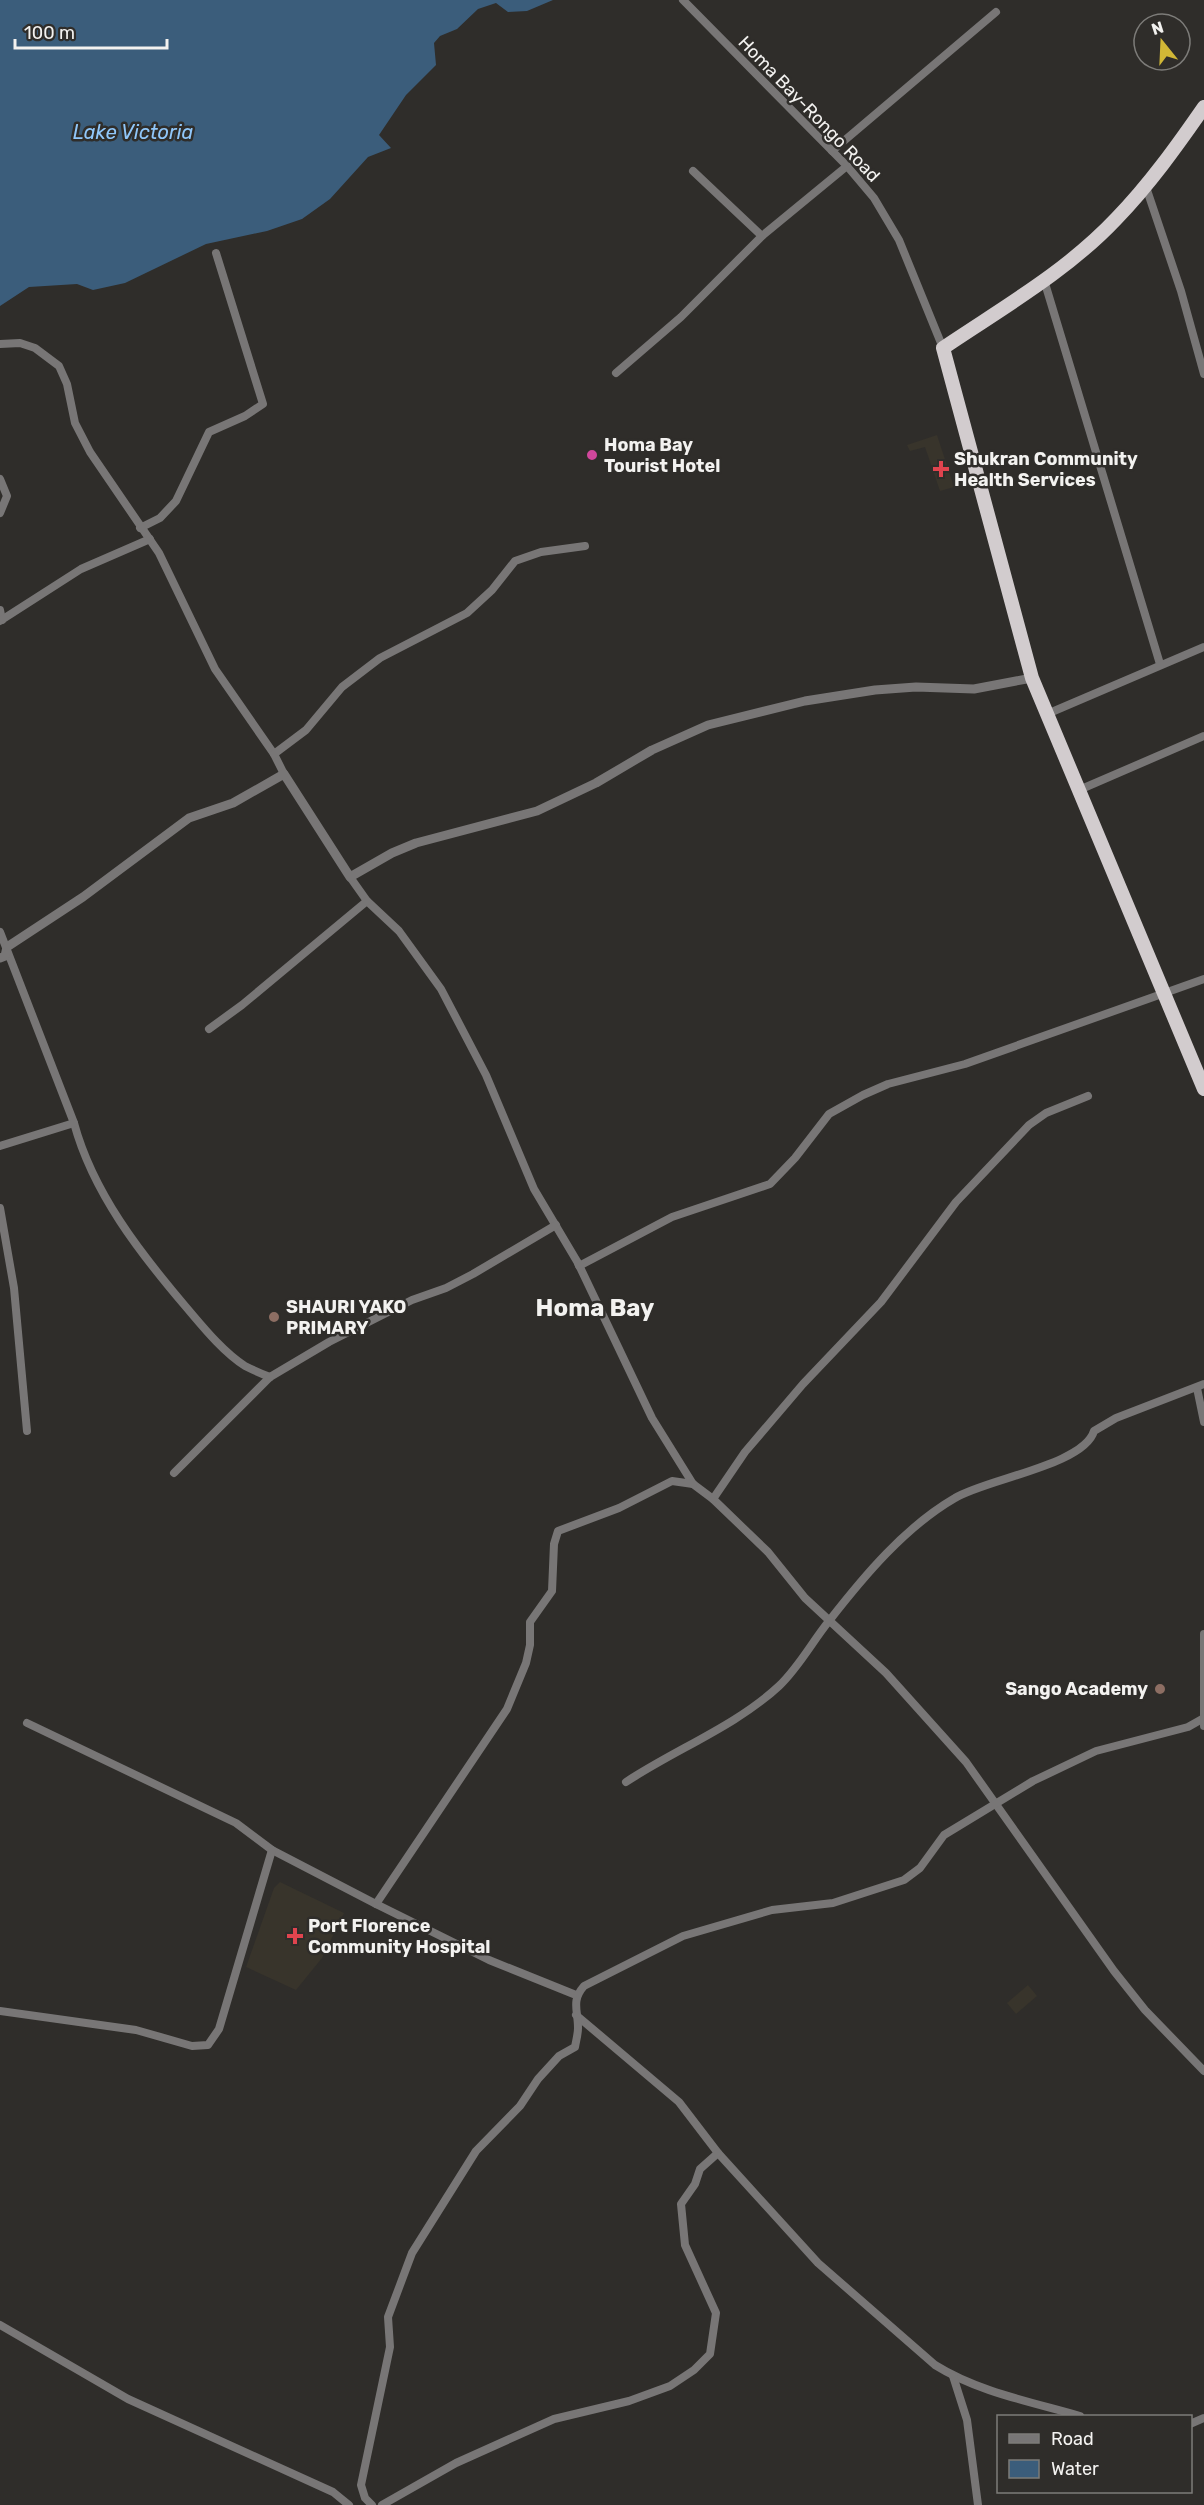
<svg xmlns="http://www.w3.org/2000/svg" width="1204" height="2505" viewBox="0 0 1204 2505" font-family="Rubik,sans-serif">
<rect width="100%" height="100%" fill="#2f2d2a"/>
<!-- built -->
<g fill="#38342b">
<polygon points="937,435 954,487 940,491 925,447 910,451 907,445"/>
<polygon points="280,1882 344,1913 322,1958 296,1990 246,1967 274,1888"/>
<polygon points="1028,1985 1037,1996 1016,2014 1007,2003"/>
</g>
<!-- water -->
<polygon fill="#3b5d7b" points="0,0 553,0 527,11 508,12 496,3 478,9 457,29 440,36 434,43 436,65 406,95 379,135 391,148 368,157 330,199 302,219 267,231 206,244 125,283 93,290 77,284 29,287 0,306"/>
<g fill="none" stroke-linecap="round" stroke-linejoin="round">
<!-- minor -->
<g stroke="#787676" stroke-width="8">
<polyline points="683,0 847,166 874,198 899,240 943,348"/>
<polyline points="832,151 996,12"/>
<polyline points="693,171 762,236"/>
<polyline points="1146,187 1181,291 1204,374"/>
<polyline points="1044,280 1160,664"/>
<polyline points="0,344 20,343 35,348 59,366 67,384 75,423 90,452 159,553 215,669 274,754 284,774"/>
<polyline points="616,373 681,317 762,236 847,166"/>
<polyline points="0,479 7,496 0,513"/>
<polyline points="140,528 160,518 176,501 209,432 245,416 263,404 216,253"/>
<polyline points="0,610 2,620"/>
<polyline points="0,621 81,569 150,539"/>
<polyline points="1047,714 1204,647"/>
<polyline points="274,754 306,730 342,687 380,658 467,613 492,590 515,561 541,552 585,546"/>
<polyline points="1079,790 1204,736"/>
<polyline points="350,877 367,901 399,931 441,989 486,1075 534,1189 578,1263 652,1418 693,1484 713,1499 768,1552 805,1598 886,1673 966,1762 1114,1971 1145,2010 1204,2071"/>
<path d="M0 932 74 1123C93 1193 140 1253 186 1307 203 1327 223 1352 245 1366 253 1370 262 1374 270 1377"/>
<polyline points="209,1029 242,1005 367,901"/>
<polyline points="0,1146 74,1123"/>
<polyline points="0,1208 14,1288 27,1431"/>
<polyline points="578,1263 579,1266 672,1217 770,1184 795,1158 829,1114 863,1095 888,1084 965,1064 1204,979"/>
<polyline points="1197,1388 1204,1422"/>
<polyline points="174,1473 270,1377 329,1342 412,1300 446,1288 473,1274 556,1225"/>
<polyline points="713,1499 745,1452 803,1384 881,1302 956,1202 1029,1125 1046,1113 1088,1096"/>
<polyline points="1204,1634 1204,1726"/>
<polyline points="27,1723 236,1823 272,1850 376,1904 489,1960 576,1995"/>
<path d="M626 1782C676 1749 736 1726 779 1686 799 1667 812 1642 829 1621 864 1576 905 1527 955 1498 986 1479 1084 1465 1094 1431L1116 1418 1204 1384"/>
<polyline points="376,1904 507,1709 526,1663 530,1645 530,1622 552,1591 554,1544 558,1531 619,1508 672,1481 693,1484"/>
<polyline points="0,2011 136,2030 192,2046 208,2045 219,2029 272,1850"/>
<path d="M576 2015 679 2102 718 2153 818 2263 935 2365C978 2392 1032 2402 1080 2416"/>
<polyline points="0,2325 128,2399 333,2492 349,2505"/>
<polyline points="953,2376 967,2420 978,2505"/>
<polyline points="1190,2424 1204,2418"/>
<path d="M372 2505 365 2498 361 2485 390 2347 388 2317 412 2253 476 2151 520 2106 538 2079 559 2056 575 2047C576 2041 578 2034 578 2028 578 2010 571 2001 584 1986L683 1936 772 1910 833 1903 904 1880 920 1868 944 1835 1033 1781 1096 1751 1188 1727 1204 1718"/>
<polyline points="382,2505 456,2463 554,2419 629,2401 670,2386 694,2370 710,2354 716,2313 685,2245 681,2204 695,2184 700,2169 718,2153"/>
</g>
<!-- tertiary -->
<polyline stroke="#787676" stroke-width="9" points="0,958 5,956 7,947 83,897 189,818 233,803 284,774 350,877 392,853 416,843 537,811 596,783 652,750 708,725 805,701 875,690 916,687 974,689 1032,678"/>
<!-- trunk -->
<path stroke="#d2ccce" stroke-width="14" d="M1204 107C1177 146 1149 185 1116 219 1066 272 1002 308 943 348L1032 678 1204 1089"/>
</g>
<!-- markers -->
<circle fill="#d1479c" stroke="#2f2d2a" stroke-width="2" cx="592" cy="455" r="6"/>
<g fill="#e0444e" stroke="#2f2d2a" stroke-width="2">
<path d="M938 460h6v6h6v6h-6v6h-6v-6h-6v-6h6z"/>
<path d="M292 1927h6v6h6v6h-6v6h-6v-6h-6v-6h6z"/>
</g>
<g fill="#8d6e63" stroke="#2f2d2a" stroke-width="2">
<circle cx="274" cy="1317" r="6"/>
<circle cx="1160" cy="1689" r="6"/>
</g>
<g text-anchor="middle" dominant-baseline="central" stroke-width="5" stroke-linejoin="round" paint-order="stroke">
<!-- street labels -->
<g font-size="18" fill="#f3f2f0" stroke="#2f2d2a">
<text transform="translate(809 109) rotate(46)">Homa Bay-Rongo Road</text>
</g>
<!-- poi labels -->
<g font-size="18" font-weight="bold" fill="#f3f2f0" stroke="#2f2d2a" text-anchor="start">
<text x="604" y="445">Homa Bay<tspan x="604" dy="21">Tourist Hotel</tspan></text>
<text x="954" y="459">Shukran Community<tspan x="954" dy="21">Health Services</tspan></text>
<text x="286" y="1307">SHAURI YAKO<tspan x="286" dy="21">PRIMARY</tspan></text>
<text x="1148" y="1689" text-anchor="end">Sango Academy</text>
<text x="308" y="1926">Port Florence<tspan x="308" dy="21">Community Hospital</tspan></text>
</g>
<!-- water labels -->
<g font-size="20" font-style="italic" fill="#90c7fa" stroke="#2f2d2a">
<text x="133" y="132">Lake Victoria</text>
</g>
<!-- district labels -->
<g font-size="24" font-weight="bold" fill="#f3f2f0" stroke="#2f2d2a">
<text x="595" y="1308">Homa Bay</text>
</g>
</g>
<!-- legend -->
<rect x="997" y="2415" width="195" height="78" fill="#2f2d2a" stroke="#7d7c79" stroke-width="1.5"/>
<rect x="1009" y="2434" width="30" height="9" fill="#787676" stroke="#7d7c79" stroke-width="1.5"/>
<text x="1051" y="2445" font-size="18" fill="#f3f2f0">Road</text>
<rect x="1009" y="2460" width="30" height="18" fill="#3b5d7b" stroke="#7d7c79" stroke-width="1.5"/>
<text x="1051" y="2475" font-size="18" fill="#f3f2f0">Water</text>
<!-- north arrow -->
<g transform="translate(1162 42) rotate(342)"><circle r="28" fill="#2f2d2a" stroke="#7d7c79" stroke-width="1.5"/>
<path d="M0-4.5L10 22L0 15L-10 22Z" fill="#d1b736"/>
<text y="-9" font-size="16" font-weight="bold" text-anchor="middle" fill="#f3f2f0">N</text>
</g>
<!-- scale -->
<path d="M15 39v9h152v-9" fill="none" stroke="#f3f2f0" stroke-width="3"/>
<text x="24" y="39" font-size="18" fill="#f3f2f0" stroke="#2f2d2a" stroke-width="4.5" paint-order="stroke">100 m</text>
</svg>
